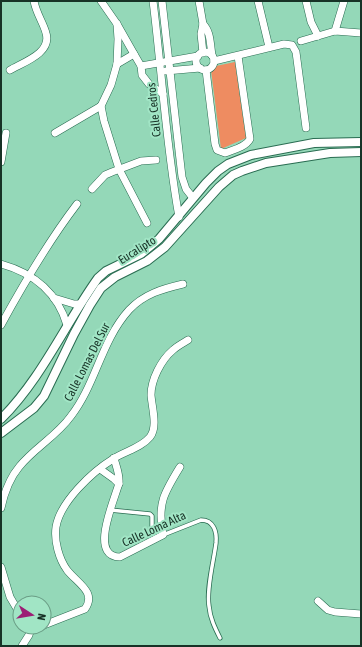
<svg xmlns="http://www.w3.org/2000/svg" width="362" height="647" viewBox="0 0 362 647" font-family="'Asap Condensed',sans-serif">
<rect width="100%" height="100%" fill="#94d8b8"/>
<!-- green -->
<polygon fill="#ee8c61" points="235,62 246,138 221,149 211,70 216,66"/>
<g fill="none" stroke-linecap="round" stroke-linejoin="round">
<defs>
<g id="service">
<polyline points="110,510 150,514 152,516 152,529"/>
<path d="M163 535 201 520C214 520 217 532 216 543 214 560 206 589 209 606 210 618 215 628 220 638"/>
</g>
<g id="minor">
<polyline points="101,1 117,24 134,54 141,66 142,75 149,84 163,94"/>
<path d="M153 1C162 73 166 146 179 217"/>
<polyline points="162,1 182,177 186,189 193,198"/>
<polyline points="199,1 203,24 201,34 203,53"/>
<polyline points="258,1 269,47"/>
<polyline points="306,1 311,22 318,36"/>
<path d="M203 24C211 32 210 44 212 55"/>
<polyline points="335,31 344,1"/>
<polyline points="301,41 335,31 361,33"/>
<circle cx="205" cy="61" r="9"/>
<polyline points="214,61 284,44 292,45 296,52 306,128"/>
<polyline points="117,64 134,54"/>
<polyline points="141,66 198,56"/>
<path d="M10 70C24 62 52 53 46 33 43 22 36 13 34 1"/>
<path d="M206 70 215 144 217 150 225 153C233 150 246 147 250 139L238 56"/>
<polyline points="166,71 200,68"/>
<polyline points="101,106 104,121 119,169 147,223"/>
<polyline points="55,133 101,106 111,85 117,64 118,39 117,24"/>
<polyline points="1,162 6,133"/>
<polyline points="92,189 105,175 112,172 141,161 156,160"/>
<path d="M1 264C33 273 57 291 67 325"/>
<polyline points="54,298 74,304 80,304"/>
<path d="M1 325C24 283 48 242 77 204"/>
<path d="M114 458C116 466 120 475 119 483 115 499 88 557 120 557L163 535C157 504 164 493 180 467"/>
<polyline points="100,469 114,479 119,484"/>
<path d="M1 508C4 494 9 479 19 467 34 448 57 436 71 416 96 384 101 341 129 310 144 294 162 289 183 284"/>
<polyline points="1,567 10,597 20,614"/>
<polyline points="318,601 328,610 335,612 361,614"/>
<path d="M44 625 85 609C97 592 77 583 67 570 59 559 54 541 56 527 60 502 92 472 113 459 125 451 141 448 150 437 158 427 152 408 151 395 151 380 161 360 173 350 177 346 183 343 188 340"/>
<polyline points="22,646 29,635 31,629 38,627"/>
</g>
<g id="tertiary">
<path d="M1 419C42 378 65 324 98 278L106 271 141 254 159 239 206 183 218 171 228 164 251 155 314 143 361 142"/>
<polyline points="1,433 34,408 44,396 74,334 90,305 101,288 115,277 147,261 165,247 219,187 233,175 242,171 266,163 330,153 361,152"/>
</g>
</defs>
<!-- service casing -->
<use href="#service" stroke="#296c51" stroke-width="5"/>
<!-- minor casing -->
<use href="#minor" stroke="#296c51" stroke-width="8"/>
<!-- tertiary casing -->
<use href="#tertiary" stroke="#296c51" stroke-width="10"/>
<!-- service -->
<use href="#service" stroke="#fff" stroke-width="3.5"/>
<!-- minor -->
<use href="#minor" stroke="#fff" stroke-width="7"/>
<!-- tertiary -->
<use href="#tertiary" stroke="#fff" stroke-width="8"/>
</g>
<g text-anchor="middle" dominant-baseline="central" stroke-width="4" stroke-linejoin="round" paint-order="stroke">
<!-- street labels -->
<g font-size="12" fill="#173226" stroke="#a1e5c5">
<text transform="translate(154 110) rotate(-96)">Calle Cedros</text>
<text transform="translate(137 250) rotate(-32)">Eucalipto</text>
<text transform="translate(87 362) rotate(-63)">Calle Lomas Del Sur</text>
<text transform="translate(154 529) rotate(-25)">Calle Loma Alta</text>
</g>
</g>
<!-- border -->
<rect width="362" height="647" fill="none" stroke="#173226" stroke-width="4"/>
<!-- north arrow -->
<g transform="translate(32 615) rotate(102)"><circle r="19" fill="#a1e5c5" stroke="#6a9d85"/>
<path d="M0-3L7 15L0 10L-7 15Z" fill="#9c1f75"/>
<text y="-6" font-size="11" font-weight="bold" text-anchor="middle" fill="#173226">N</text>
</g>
</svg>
